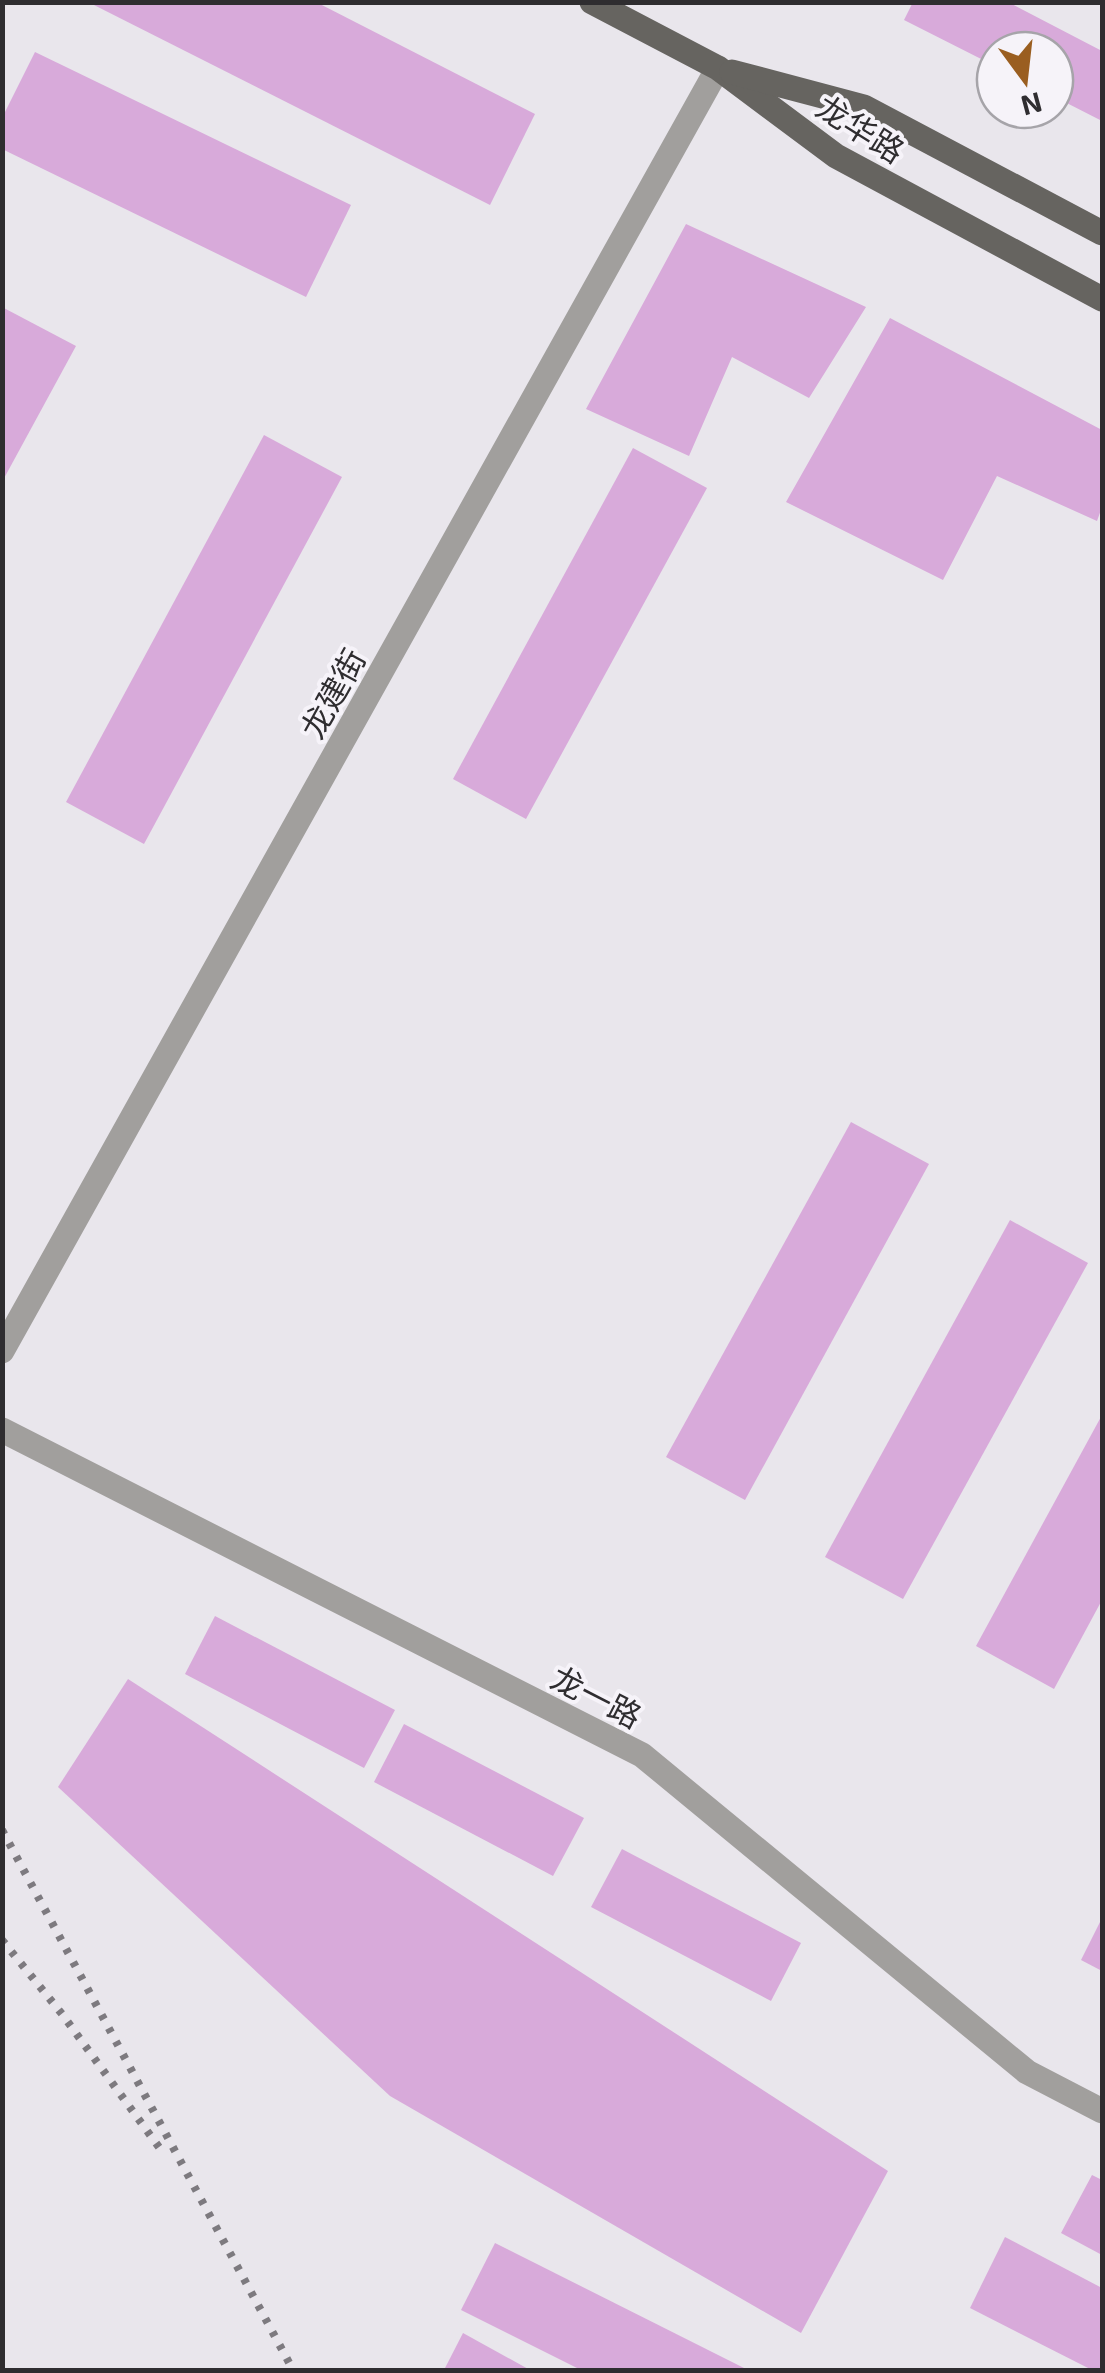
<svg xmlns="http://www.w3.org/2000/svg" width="1105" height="2373" viewBox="0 0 1105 2373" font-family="'Exo 2','Noto Sans SC',sans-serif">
<rect width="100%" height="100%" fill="#e9e6ec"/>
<!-- building -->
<g fill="#d8aada">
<polygon points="88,2 316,2 535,114 490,205"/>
<polygon points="913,2 1008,2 1102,51 1102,121 1055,97 1055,50 995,50 995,66 904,20"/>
<polygon points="35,52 351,205 306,297 2,149 2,118"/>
<polygon points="686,224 866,307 809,398 732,357 689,456 586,409"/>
<polygon points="2,307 76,346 2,482"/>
<polygon points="890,318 1102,430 1102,507 1097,521 997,476 943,580 786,502"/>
<polygon points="264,435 342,477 144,844 66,802"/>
<polygon points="633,448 707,488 526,819 453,779"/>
<polygon points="851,1122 929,1164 745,1500 666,1457"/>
<polygon points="1010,1220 1088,1263 903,1599 825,1557"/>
<polygon points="1102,1415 1102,1600 1054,1689 976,1646"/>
<polygon points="215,1616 395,1710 364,1768 185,1674"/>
<polygon points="128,1679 888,2171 801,2333 390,2096 58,1787"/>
<polygon points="404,1724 584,1818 553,1876 374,1782"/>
<polygon points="622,1849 801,1943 771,2001 591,1907"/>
<polygon points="1102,1918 1102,1971 1081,1960"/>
<polygon points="1092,2175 1102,2180 1102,2255 1061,2233"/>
<polygon points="1005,2237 1102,2288 1102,2370 1092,2370 970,2308"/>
<polygon points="495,2243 748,2370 581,2370 461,2310"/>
<polygon points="463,2333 530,2370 444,2370"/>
</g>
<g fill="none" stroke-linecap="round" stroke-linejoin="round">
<!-- minor -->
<g stroke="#a19f9d" stroke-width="25">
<polyline points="2,1351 718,68"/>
<polyline points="2,1430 642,1755 1027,2072 1102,2111"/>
</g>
<!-- major -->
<g stroke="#666460" stroke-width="25">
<polyline points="592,2 718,68 836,156 1102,299"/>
<polyline points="732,72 864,107 1102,233"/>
</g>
<!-- rail -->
<g stroke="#7d7a7f" stroke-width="8" stroke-dasharray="5 10" stroke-linecap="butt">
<polyline points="2,1830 293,2370"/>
<polyline points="2,1940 62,2014 161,2150"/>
</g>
</g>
<g text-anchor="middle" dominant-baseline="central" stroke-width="8" stroke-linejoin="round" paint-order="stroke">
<!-- street labels -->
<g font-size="32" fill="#2f2d30" stroke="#f6f3f9">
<text transform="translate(861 128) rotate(32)">龙华路</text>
<text transform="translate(332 693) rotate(-61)">龙建街</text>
<text transform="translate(597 1696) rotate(27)">龙一路</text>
</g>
</g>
<!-- border -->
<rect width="1105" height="2373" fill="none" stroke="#2f2d30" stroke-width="10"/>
<!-- north arrow -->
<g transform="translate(1025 80) rotate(165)"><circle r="48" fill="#f6f3f9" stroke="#a6a4a9" stroke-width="2.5"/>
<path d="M0-8L18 38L0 25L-18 38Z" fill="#9a5e20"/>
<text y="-15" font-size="28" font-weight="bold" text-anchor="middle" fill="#2f2d30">N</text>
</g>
</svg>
